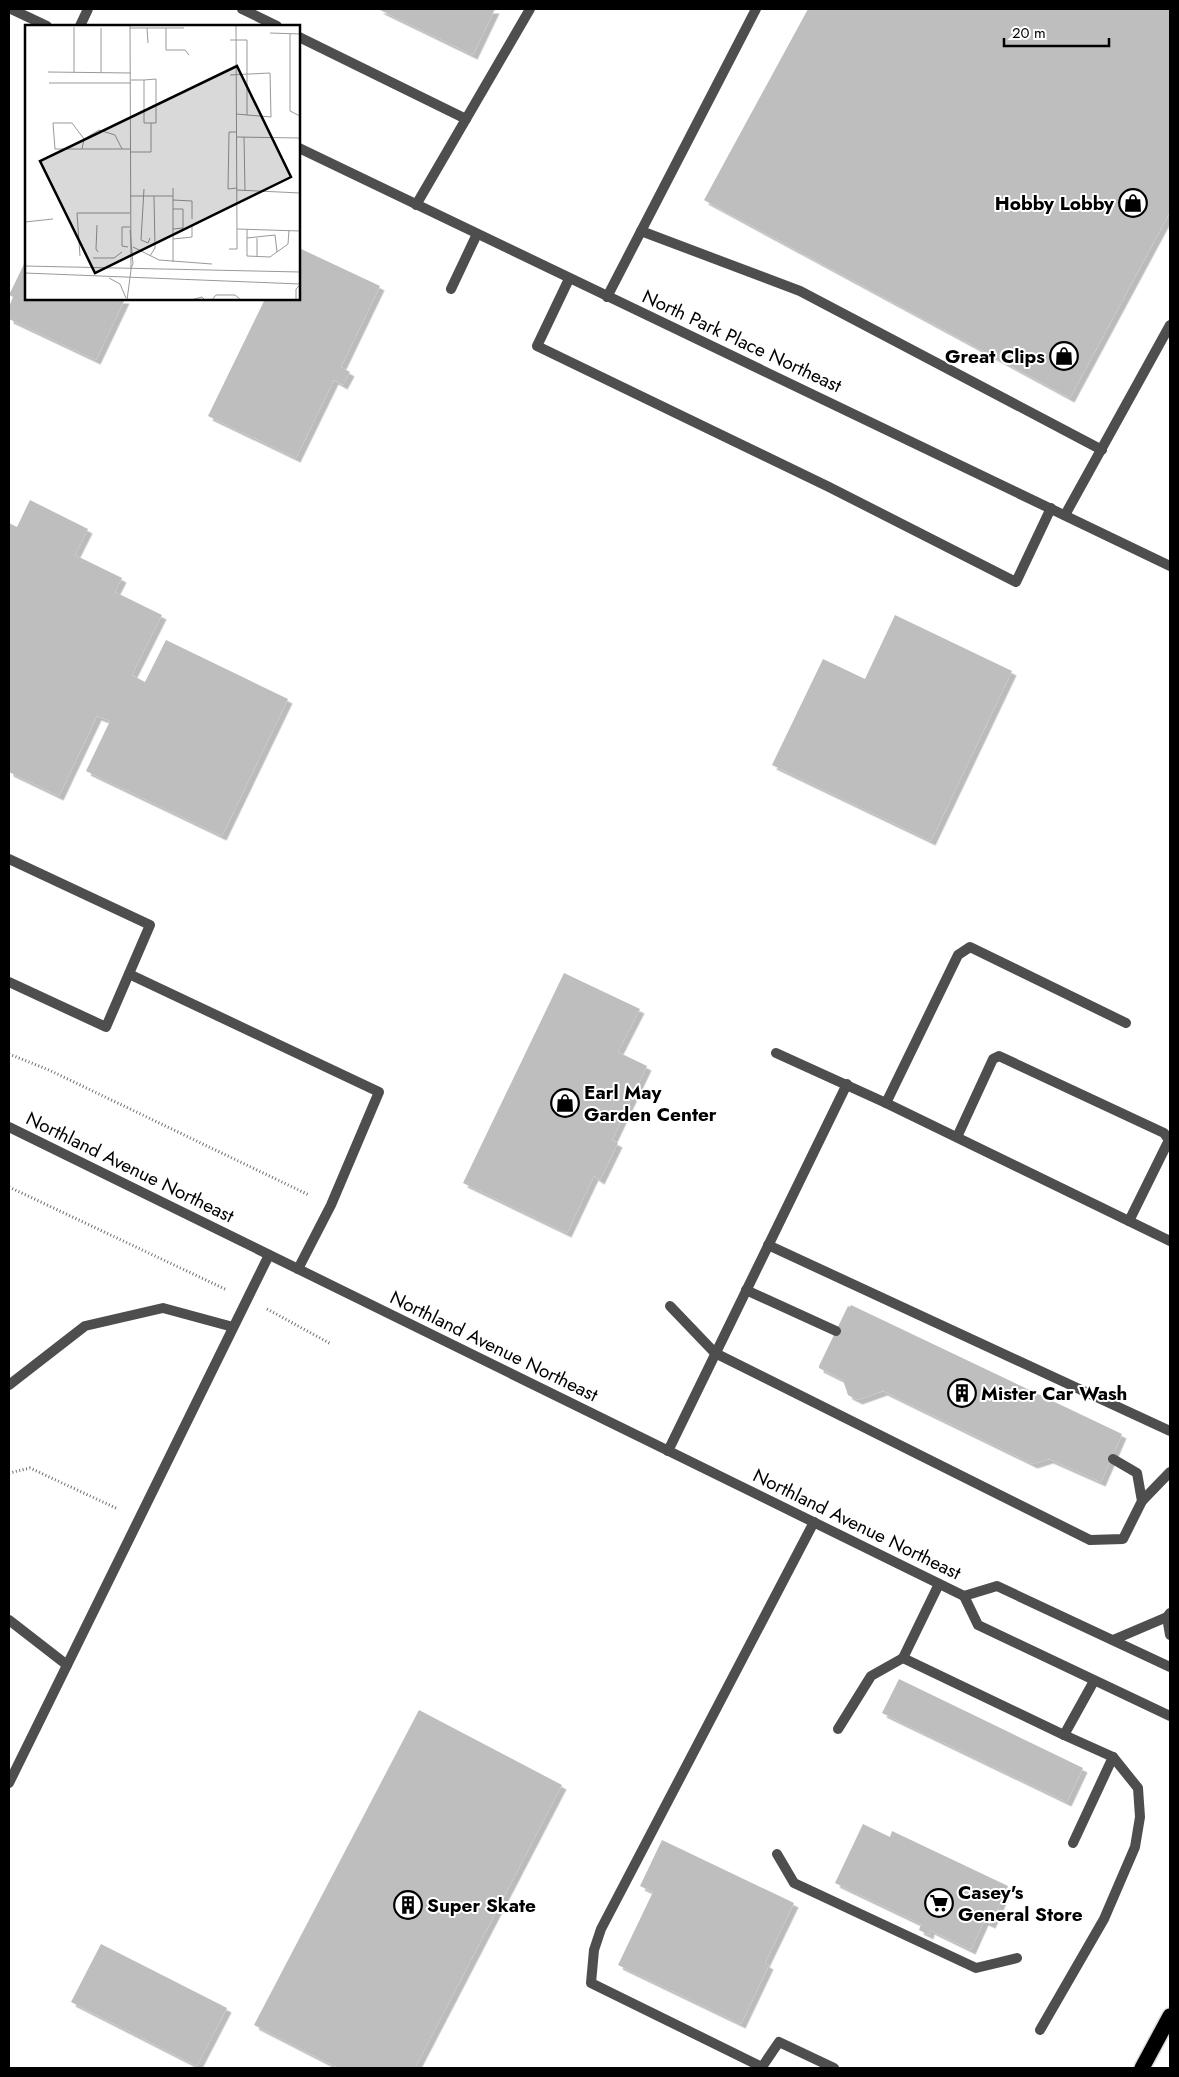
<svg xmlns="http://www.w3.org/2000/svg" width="1179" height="2077" viewBox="0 0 1179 2077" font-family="Jost,sans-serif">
<defs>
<filter id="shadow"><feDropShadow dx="4.5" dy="4.5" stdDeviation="0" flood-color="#0004"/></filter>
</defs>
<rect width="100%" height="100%" fill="#fff"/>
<!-- building -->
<g fill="#bebebe" filter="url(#shadow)">
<polygon points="378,9 495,9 473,55"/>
<polygon points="808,9 1170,9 1170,212 1070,398 704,200"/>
<polygon points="299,248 380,286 341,367 350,372 343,385 334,380 296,458 208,416 265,299 299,299"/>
<polygon points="26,260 26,299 125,299 96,360 9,319 9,307 13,297 9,295"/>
<polygon points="30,500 88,529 75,555 122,578 115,592 162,615 132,675 145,682 166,640 288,699 222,836 86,771 110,721 97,716 59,796 9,772 9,523 17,527"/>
<polygon points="895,615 1012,671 931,841 772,765 823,659 865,679"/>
<polygon points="564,973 640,1009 618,1052 647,1066 612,1140 618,1143 600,1180 594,1176 567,1233 463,1183"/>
<polygon points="851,1305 1122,1434 1101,1482 1049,1459 1033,1464 883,1391 858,1400 848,1395 843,1380 819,1368 819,1366 848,1306 850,1307"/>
<polygon points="899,1679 1083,1768 1067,1802 882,1713"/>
<polygon points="419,1710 562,1785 415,2068 338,2068 254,2025"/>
<polygon points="863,1824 890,1837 892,1831 1008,1886 991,1924 984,1921 971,1950 930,1930 929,1935 919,1930 921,1924 835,1883"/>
<polygon points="662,1840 794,1903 765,1963 769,1965 741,2024 618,1965 653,1892 640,1886"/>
<polygon points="101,1944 227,2008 197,2066 71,2002"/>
</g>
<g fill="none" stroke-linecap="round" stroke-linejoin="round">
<defs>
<polyline id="highway" points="1142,2068 1170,2016"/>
</defs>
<!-- highway casing -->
<use href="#highway" stroke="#dbdbdb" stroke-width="18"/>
<!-- path -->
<g stroke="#707070" stroke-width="3" stroke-dasharray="1 2.5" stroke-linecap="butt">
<polyline points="9,1054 49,1070 309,1195"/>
<polyline points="9,1187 227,1290"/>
<polyline points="267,1309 331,1344"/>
<polyline points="9,1473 30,1468 118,1509"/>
</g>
<!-- lane -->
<g stroke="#4e4e4e" stroke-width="10">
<polyline points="242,9 277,26"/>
<polyline points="80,26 88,9"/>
<polyline points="299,37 466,119"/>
<polyline points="416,205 530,9"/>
<polyline points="641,231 800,291 1102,450"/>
<polyline points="569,279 537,346 829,487 1016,582 1051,508"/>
<polyline points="451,289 477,234"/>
<polyline points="607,297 756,9"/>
<polyline points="1065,515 1170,325"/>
<polyline points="9,859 150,925 106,1027 9,982"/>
<polyline points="129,974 379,1092 331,1205 298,1269"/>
<polyline points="776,1053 886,1103 1170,1241"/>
<polyline points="886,1103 958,955 970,947 1126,1023"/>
<polyline points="957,1137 993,1059 999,1056 1164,1133 1169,1140 1129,1221"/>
<polyline points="768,1245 1170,1431"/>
<polyline points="746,1290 836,1331"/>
<polyline points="670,1306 715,1353 1090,1540 1123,1539 1142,1501 1137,1473 1113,1459"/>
<polyline points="9,1385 85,1326 163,1308 233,1327"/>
<polyline points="668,1451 847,1084"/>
<polyline points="1142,1501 1170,1472"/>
<polyline points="814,1522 601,1929 594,1950 591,1983 762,2067 779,2042 834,2068"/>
<polyline points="939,1584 903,1658 1064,1735 1094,1681"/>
<polyline points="1167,1617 1170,1635"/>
<polyline points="9,1620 67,1665"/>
<polyline points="1113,1640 1167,1617 1170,1613"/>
<polyline points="838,1729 871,1676 903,1658"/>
<polyline points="1064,1735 1113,1757 1073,1843"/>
<polyline points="9,1783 269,1255"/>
<polyline points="777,1854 794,1883 976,1968 1017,1958"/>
<polyline points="1040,2030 1104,1919 1135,1847 1140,1817 1138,1788 1113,1757"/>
</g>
<!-- street -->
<g stroke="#4e4e4e" stroke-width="10">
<polyline points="11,9 47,26"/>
<polyline points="299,148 1170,566"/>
<polyline points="9,1127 964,1596 978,1625 1170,1716"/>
<polyline points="964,1596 997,1586 1170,1667"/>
</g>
<!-- highway -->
<use href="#highway" stroke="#000" stroke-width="15"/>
</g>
<!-- icons -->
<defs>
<symbol id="shop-ring" viewBox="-11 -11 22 22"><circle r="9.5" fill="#fff" stroke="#000" stroke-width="1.5"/><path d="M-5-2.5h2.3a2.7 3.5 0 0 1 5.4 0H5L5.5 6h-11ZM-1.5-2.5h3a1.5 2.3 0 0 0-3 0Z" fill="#000"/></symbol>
<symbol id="building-ring" viewBox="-11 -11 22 22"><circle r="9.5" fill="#fff" stroke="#000" stroke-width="1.5"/><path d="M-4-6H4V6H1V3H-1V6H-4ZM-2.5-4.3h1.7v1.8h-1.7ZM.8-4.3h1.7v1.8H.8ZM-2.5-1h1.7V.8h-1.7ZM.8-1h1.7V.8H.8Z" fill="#000"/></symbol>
<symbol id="supermarket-ring" viewBox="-11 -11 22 22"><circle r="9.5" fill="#fff" stroke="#000" stroke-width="1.5"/><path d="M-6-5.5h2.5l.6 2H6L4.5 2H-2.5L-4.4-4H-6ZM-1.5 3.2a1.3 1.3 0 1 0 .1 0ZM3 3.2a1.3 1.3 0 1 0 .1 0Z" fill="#000"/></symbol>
</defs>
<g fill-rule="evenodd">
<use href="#shop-ring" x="1117" y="187" width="32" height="32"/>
<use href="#shop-ring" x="1048" y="340" width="32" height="32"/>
<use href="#shop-ring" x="549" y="1087" width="32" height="32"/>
<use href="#building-ring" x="946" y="1377" width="32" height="32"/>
<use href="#supermarket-ring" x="923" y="1887" width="32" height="32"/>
<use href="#building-ring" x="392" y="1889" width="32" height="32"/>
</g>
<g text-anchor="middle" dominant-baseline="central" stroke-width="4" stroke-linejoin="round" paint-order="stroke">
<!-- poi labels -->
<g font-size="19" font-weight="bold" fill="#000" stroke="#fff" text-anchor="start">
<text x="1114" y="203" text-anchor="end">Hobby Lobby</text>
<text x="1045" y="356" text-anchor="end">Great Clips</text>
<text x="584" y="1092">Earl May<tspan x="584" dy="22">Garden Center</tspan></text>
<text x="981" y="1393">Mister Car Wash</text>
<text x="958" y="1892">Casey's<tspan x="958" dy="22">General Store</tspan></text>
<text x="427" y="1905">Super Skate</text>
</g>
<!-- street labels -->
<g font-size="19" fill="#000" stroke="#fff">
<text transform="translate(742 341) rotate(25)">North Park Place Northeast</text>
<text transform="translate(130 1167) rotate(26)">Northland Avenue Northeast</text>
<text transform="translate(494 1346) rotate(26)">Northland Avenue Northeast</text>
<text transform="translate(857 1524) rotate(26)">Northland Avenue Northeast</text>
</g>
</g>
<!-- overview -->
<g transform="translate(25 25)">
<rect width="275" height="275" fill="#fff"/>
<path fill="none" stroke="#999" stroke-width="1" d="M105 3H159M122 3 123 18M141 3V25H160L164 30M245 8 275 9M265 9V86L275 91M205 15H222V90M23 47 106 48M49 47V2M76 47V3M205 50 245 48 246 92 211 89M106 55H119L131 54V98H119V55M24 58H106M212 107H204L203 164 212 163M212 112 275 113M219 112 220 166M59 114 47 98H28L30 124H106M57 124 59 114 74 105 90 110 97 124M105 127H126V98M148 163V237M119 164 116 215 123 218 125 213M212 165 275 168M105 171H148M148 175 167 176V194M148 184H158V203L148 204M0 197 28 194M72 200 71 224 73 227M212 204 275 206M222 204V231L245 232 263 219 264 205M105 205 108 239 106 243M222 213 250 210 252 227M148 214 167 212V200M103 222 97 221V202H105M108 222 134 235 187 239M204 224H212V216L211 0M55 231 52 188H105M125 231 130 223 129 171M232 231V213M68 233H89L97 227M0 241 275 247M0 248 275 259M84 253 95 259 101 273M102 275 106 245 105 0M166 275 177 272 180 275M187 275 191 270H210L216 275M271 275V264L275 260"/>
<path fill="#000" fill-opacity="0.15" stroke="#000" stroke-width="2.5" d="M212 41 266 152 70 248 15 136Z"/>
<rect width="275" height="275" fill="none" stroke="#000" stroke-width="2.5"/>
</g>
<!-- border -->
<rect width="1179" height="2077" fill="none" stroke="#000000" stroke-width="20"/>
<!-- scale -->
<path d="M1004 38v8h105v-8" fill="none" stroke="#000000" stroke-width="2.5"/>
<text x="1012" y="38" font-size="15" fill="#000000" stroke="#ffffff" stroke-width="4" paint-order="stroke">20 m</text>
</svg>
